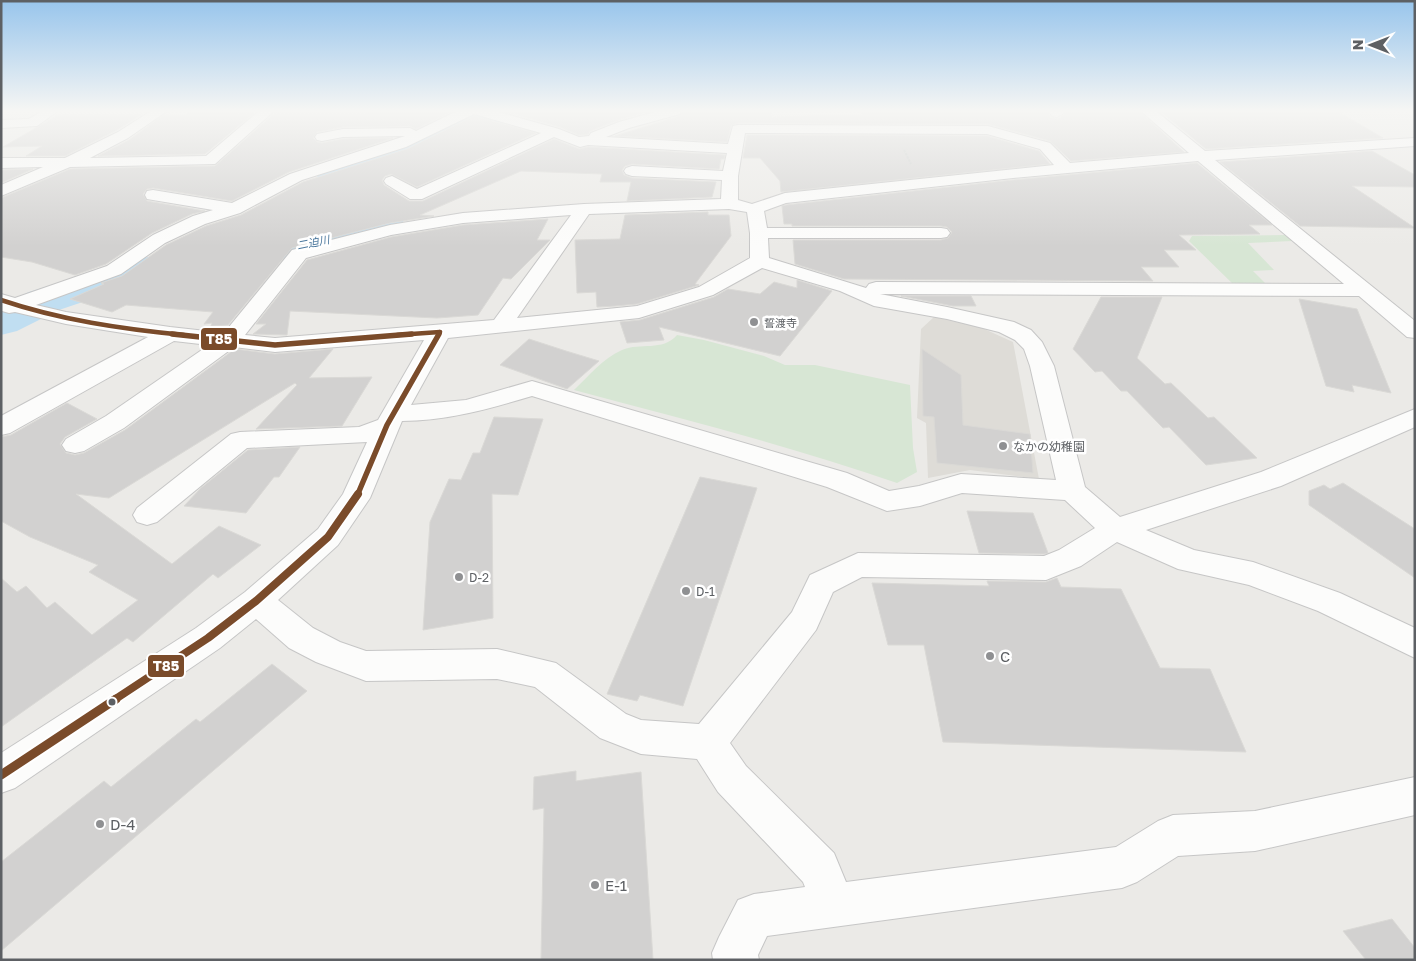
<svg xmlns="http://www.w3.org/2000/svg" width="1416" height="961" viewBox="0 0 1416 961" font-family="'Golos Text','Noto Sans JP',sans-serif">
<rect width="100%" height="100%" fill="#ebeae7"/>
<!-- education -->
<polygon fill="#dedcd7" points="934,317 982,328 1013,342 1039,479 970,470 928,478 926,423 917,418 921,329"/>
<!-- green -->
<g fill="#d7e6d4">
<polygon points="1285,235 1292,241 1248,243 1274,270 1253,271 1269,287 1236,287 1189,241 1192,236"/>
<path d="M677 335 704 340 764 356 785 365H815L910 385 913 448 917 472 897 483C791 446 683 419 574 390 589 376 603 358 622 350 641 342 662 352 677 335Z"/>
</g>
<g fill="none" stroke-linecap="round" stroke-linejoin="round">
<!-- river -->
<path fill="#c0def1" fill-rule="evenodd" d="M458 111H502L508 118 504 124 494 126 478 123 437 146 375 167 355 176 387 193 406 217 401 225 379 236 331 249 201 276 161 278 145 281 59 310 17 331 1 335V305L29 292 122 263 161 254 201 252 326 228 353 220 367 213C354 197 327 195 317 176L324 166 353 153 415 134Z"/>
</g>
<!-- building -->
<g fill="#d2d1d0" stroke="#dad9d6">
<polygon points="401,111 452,111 416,129 410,126 343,127 317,132 313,138 317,142 322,143 343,139 393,138 289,172 232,201 153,188 147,189 143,194 147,201 205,211 192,214 152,233 106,264 75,275 32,262 1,257 1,198 70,169 215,166 275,113 361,113"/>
<polygon points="504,111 649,111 618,120 590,131 588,134 579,135 560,127"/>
<polygon points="683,111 771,111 772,117 862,115 861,111 1047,111 1050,117 1057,119 1065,115 1065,111 1139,111 1184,152 1071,161 1050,141 988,124 738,123 731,126 727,142 615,136 680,116"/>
<polygon points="1160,111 1337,111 1383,138 1206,149"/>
<polygon points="190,112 254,113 205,154 98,156 129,140 165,114 186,115"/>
<polygon points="60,114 142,114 117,130 65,156 26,156 42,146 3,147"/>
<polygon points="474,116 536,133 417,187 391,174 385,176 382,180 384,185 409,201 423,201 554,139 579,149 588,147 725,155 724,159 721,159 719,169 632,164 625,166 622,170 624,175 632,178 716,182 712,197 627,201 631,182 600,182 602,174 521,171 420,215 434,216 390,223 292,248 228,325 211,326 212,323 204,324 213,312 126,305 112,312 70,299 104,284 101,283 122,276 166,245 206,226 241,215 303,182 407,149"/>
<polygon points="747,135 987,136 1039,151 1050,164 781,192 780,181 760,158 743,158"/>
<polygon points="1372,151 1415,175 1415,187 1352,186 1415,228 1300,226 1220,162"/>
<polygon points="1197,163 1272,225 1249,225 1260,234 1179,235 1196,250 1164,250 1179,267 1141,267 1153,281 844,279 795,264 793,240 941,240 948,238 952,232 947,227 941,226 792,226 792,224 784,224 782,206 786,205 1013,180"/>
<polygon points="33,169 1,183 1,171 3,170"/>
<polygon points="708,212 708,215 729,215 731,236 695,284 699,285 637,304 615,306 597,307 596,292 577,293 575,240 620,239 625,215"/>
<polygon points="548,219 537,240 550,240 511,279 503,278 478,315 437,318 290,311 287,335 253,334 266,324 256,324 307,260 391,237 463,225"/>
<polygon points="797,280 832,291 780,356 659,327 664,340 627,343 620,322 640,320 714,297 728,289 760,294 774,282 797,288"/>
<polygon points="901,296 971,296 976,306 953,306"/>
<polygon points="1101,297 1162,297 1137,358 1165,384 1171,383 1208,418 1214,417 1257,458 1206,465 1169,427 1163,428 1127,391 1121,391 1102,371 1095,372 1073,349"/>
<polygon points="1299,299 1357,309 1391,393 1352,385 1354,392 1326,386"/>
<polygon points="529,339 566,351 599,361 567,389 500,365"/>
<polygon points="235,349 275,354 333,349 309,378 372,377 342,426 256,429 297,385 295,383 109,498 76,494 172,564 219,526 261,545 218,578 213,574 133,642 127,638 1,727 1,578 17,592 26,586 47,608 55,602 92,635 138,600 89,572 98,565 30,537 1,521 1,437 11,435 67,403 97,419 65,437 60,444 66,453 75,455 84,453 125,430"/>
<polygon points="922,349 961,375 963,425 1030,434 1033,473 937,463 934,417 923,416"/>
<polygon points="494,417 543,419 518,495 492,494 493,618 423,630 430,522 449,479 461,480 473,453 480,453"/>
<polygon points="300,447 279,477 274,477 246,513 184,506 201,488 248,450"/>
<polygon points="700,477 757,488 683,706 640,695 637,701 607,694"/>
<polygon points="1343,483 1415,529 1415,578 1309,505 1309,491 1324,485 1330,489"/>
<polygon points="967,511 1033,513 1048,553 1044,554 979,553"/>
<polygon points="1057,578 1061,587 1121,589 1160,668 1210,669 1246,752 943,742 924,645 888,645 872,583 989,586 987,581 1046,582"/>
<polygon points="272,664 307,691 1,951 1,862 104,781 111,787 196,719 200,722"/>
<polygon points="576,771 576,781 641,772 653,960 541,960 544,808 533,810 534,777"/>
<polygon points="1392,919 1415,948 1415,960 1366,960 1343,931"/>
</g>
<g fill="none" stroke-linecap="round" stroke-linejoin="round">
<defs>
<g id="minor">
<polygon points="42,111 58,111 37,126 1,128 1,120 29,119"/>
<polygon points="151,111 167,111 128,138 90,158 206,156 259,111 274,111 215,164 70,167 1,196 1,185 43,167 1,168 1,158 65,158 118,132"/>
<path d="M457 111H495L559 129 579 137 589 136 591 133 619 122 658 111H681L680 114 629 128 606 137 728 144 733 126 738 125 988 126 1050 143 1070 163 1189 153 1141 111H1156L1205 151 1415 138V146L1215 160 1415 321V338L1407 337 1359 296 880 294 947 307 1014 322 1031 330 1042 342 1054 366 1085 487 1120 517 1261 472 1415 409V427L1281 486 1146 530 1194 550 1253 562 1340 593 1415 628V658L1318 611 1249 585 1178 569 1117 542 1081 566 1046 580 862 577 833 592 816 630 730 743 746 766 834 853 846 882 1116 847 1158 821 1173 815 1255 811 1415 777V815L1255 851 1178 856 1137 882 1122 888 767 936 758 955 759 960H713L712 953 719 937 738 900 754 894 805 887 803 882 718 792 697 759 641 754 600 738 535 687 497 679 366 681 316 662 289 648 256 619 220 648 15 788 1 793V753L196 628 245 592 318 529 343 494 367 442 247 448 157 522 147 525 137 522 133 515 137 508 231 434 240 432 359 427 378 420 424 340 275 352 234 347 124 428 84 451 75 453 66 451 62 445 66 439 106 416 209 345 174 341 10 433 1 435V416L148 337 66 324 15 312 9 313 2 311 1 294 15 298 107 266 153 235 193 216 213 210 147 199 145 195 147 191 153 190 232 203 290 174 405 136 343 137 322 141 317 140 315 137 317 134 343 129 410 128 416 131ZM474 114 541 133 417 189 392 176 386 178 384 181 386 184 410 199H422L554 137 580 147 588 145 727 153 723 171 632 166 626 168 624 171 626 174 632 176 722 180 721 199 584 204 463 213 390 225 292 250 224 333 170 327 66 312 36 305 121 274 165 243 205 224 240 213 302 180 406 147ZM745 133 987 134 1040 149 1054 165 785 193 752 204 738 200V176ZM1198 161 1344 284 876 282 869 284 866 288 769 258 768 238H941L947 237 950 233 947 229 941 228H767L764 211 786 203 1013 178ZM729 209 747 212 750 233V258L699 287 637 306 517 318 589 214ZM571 215 494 320 275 338 245 335 306 258 391 235 463 223ZM762 268 840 291 874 306 947 319 999 332 1015 340 1024 349 1030 366 1056 480 961 474 919 486 889 491 847 473 532 381 466 400 411 405 448 338 639 318 713 295ZM532 396 827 487 887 511 920 506 962 493 1065 500 1095 528 1059 550 1044 556 858 553 810 575 792 612 699 724 641 720 626 714 556 663 497 649 366 651 340 642 313 628 278 600 338 545 370 498 402 421C447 421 489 409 532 396Z"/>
<polygon points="1049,111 1063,111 1064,113 1057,117 1052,116"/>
</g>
</defs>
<!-- minor casing -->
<use href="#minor" stroke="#c6c6c6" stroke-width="2"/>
<!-- path -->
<polyline stroke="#c6cac8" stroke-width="2" stroke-dasharray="2.5 1" stroke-linecap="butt" points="904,150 911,164"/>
<!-- minor -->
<use href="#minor" fill="#fcfcfb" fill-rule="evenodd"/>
<defs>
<g id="bus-1-far3">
<path d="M1 300C60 320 122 329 184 335"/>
<polyline points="397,335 440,332"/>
<polyline points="438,335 440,332"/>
</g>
<g id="bus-1-far2">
<polyline points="172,334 275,345 412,334"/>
<polyline points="357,496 387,425 439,334"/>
</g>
<polyline id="bus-1-far1" points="114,700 208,638 256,601 328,537 358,494"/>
<polyline id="bus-1" points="1,775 116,699"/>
</defs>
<!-- bus-1-far3 casing -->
<use href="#bus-1-far3" stroke="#fff" stroke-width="7"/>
<!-- bus-1-far2 casing -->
<use href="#bus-1-far2" stroke="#fff" stroke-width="9"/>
<!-- bus-1-far1 casing -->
<use href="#bus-1-far1" stroke="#fff" stroke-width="11"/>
<!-- bus-1 casing -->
<use href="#bus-1" stroke="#fff" stroke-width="13"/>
<!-- bus-1-far3 -->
<use href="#bus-1-far3" stroke="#7a4b2a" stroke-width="4.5"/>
<!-- bus-1-far2 -->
<use href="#bus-1-far2" stroke="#7a4b2a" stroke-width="5.5"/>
<!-- bus-1-far1 -->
<use href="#bus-1-far1" stroke="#7a4b2a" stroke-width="8"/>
<!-- bus-1 -->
<use href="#bus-1" stroke="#7a4b2a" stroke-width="9"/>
</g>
<!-- sky -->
<linearGradient id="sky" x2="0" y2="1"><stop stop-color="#98c5ec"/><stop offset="0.45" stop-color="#f6f6f4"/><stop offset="1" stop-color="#f6f6f4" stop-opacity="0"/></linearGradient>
<rect width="1416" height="246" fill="url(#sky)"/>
<!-- markers -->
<g fill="#8f9092" stroke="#fff" stroke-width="2">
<circle cx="754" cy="322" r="5"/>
<circle cx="1003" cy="446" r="5"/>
<circle cx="459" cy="577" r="5"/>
<circle cx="686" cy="591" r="5"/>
<circle cx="990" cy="656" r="5"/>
<circle cx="100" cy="824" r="5"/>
<circle cx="595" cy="885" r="5"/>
</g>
<circle fill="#5d6064" stroke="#fff" stroke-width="2" cx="112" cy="702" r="4.5"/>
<g text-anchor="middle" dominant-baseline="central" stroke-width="5" stroke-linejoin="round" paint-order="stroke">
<!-- far-water labels -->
<g font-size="11" font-style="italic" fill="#49769c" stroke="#fff">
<text transform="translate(313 242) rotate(-11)">二迫川</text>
</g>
<!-- far-poi labels -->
<g font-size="11" fill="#5d6064" stroke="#fff" text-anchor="start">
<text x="764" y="322">誓渡寺</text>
</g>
<!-- poi labels -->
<g font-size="12" fill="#5d6064" stroke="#fff" text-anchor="start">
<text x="1013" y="446">なかの幼稚園</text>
<text x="469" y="577">D-2</text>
<text x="696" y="591">D-1</text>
</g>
<!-- near-poi labels -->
<g font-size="15" fill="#5d6064" stroke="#fff" text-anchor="start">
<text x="1000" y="656">C</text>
<text x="110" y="824">D-4</text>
<text x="605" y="885">E-1</text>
</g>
</g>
<g stroke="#fff" stroke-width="2">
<rect x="200" y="327" width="38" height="24" rx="5" fill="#7a4b2a"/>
<rect x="147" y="654" width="38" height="24" rx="5" fill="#7a4b2a"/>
</g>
<g font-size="14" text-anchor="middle" font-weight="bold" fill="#fff">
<text x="219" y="344">T85</text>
<text x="166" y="671">T85</text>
</g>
<!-- border -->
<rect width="1416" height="961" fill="none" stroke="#5d6064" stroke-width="5"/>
<!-- north arrow -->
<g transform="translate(1371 45) rotate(270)" stroke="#ffffff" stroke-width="4" paint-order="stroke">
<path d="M0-4L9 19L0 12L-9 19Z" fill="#5d6064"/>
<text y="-8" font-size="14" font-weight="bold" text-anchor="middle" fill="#5d6064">N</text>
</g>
</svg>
